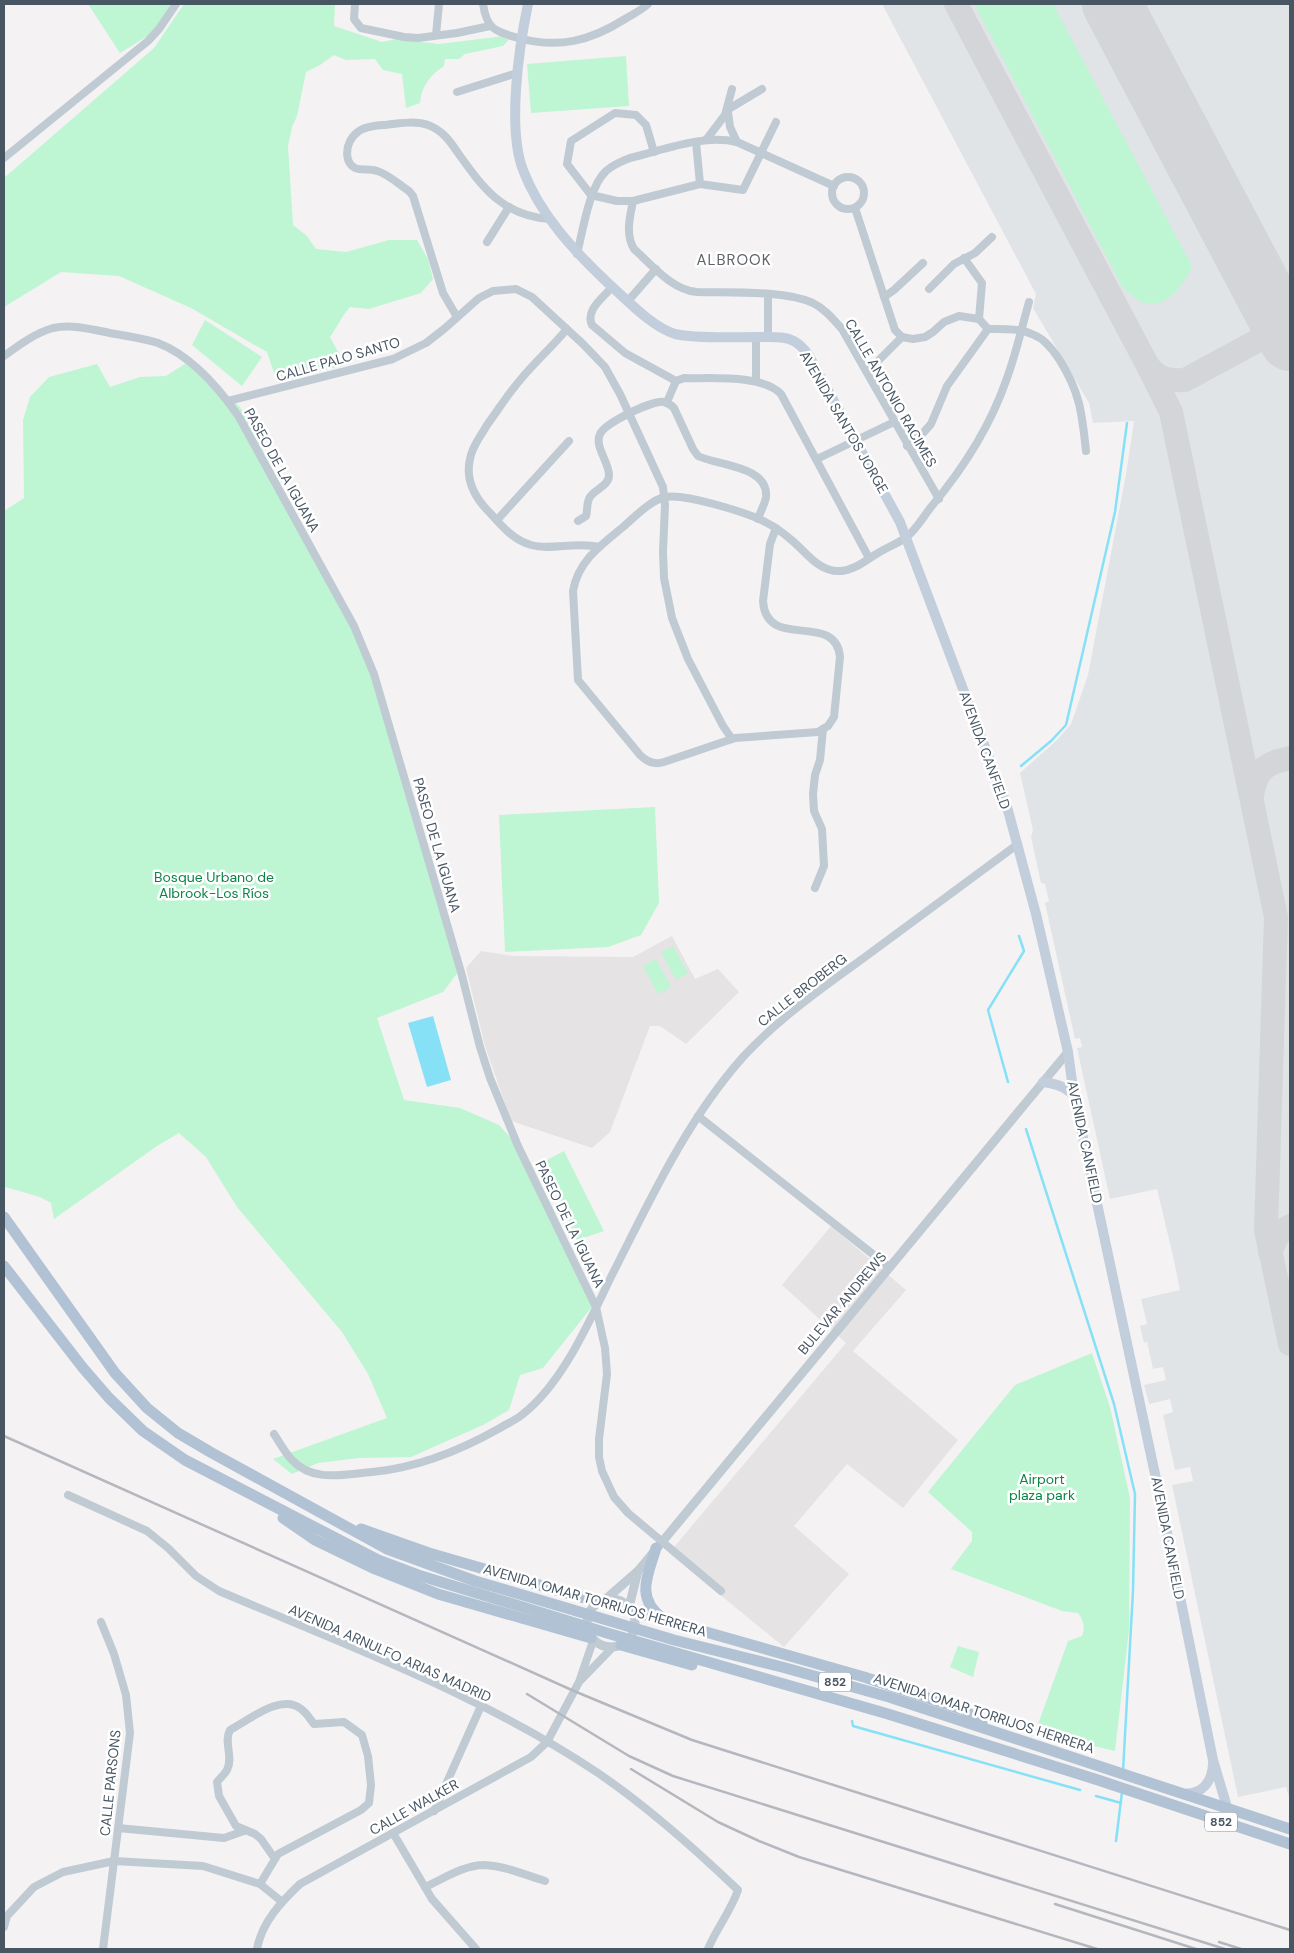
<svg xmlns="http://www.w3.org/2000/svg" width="1294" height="1953" viewBox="0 0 1294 1953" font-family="'DM Sans',sans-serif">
<rect width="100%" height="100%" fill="#f5f2f3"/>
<!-- education -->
<g fill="#e6e3e4">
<polygon points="672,936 695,979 718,969 739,992 686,1044 660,1026 650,1026 610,1132 592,1148 511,1121 485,1046 466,968 481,951 513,956 633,957"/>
<polygon points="831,1226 906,1290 853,1351 958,1440 903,1508 847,1464 794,1526 849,1574 784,1647 669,1553 846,1343 782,1285"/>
</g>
<!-- airport -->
<polygon fill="#e1e4e7" points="882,4 1290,4 1290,1800 1286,1787 1238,1797 1172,1485 1193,1481 1190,1467 1175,1470 1163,1415 1173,1412 1170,1399 1149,1404 1144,1385 1166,1380 1163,1367 1153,1369 1147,1342 1144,1343 1140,1326 1147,1324 1141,1299 1180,1290 1173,1256 1157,1189 1110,1199 1077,1048 1082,1047 1080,1038 1075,1039 1045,903 1049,901 1045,884 1041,883 1031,837 1033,830 1020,773 1057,740 1071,724 1088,675 1126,474 1134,421 1093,423 1089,403 1033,308 1036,294"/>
<!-- green -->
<g fill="#bef5d3">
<polygon points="88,4 170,4 164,26 120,53"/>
<path d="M184 4H335L334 26 382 42 396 39 439 44 513 35 503 46 465 54 459 59H445L444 66C430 75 421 87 420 103L406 108 402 74 383 70 375 59 346 60 334 55 320 65 306 72 297 116 292 127 288 146 293 225 307 236 316 249 346 252 389 240H417L428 259 433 279 421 293 369 309 350 307C341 317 338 326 330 337L345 365 277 382 267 352 191 308 119 276 61 272 4 307V178L154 48Z"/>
<path d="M974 4H1053L1192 266C1185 284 1165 312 1142 302 1135 299 1129 293 1123 288Z"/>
<polygon points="626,56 629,106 531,113 527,64"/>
<polygon points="205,320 262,357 242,386 192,345"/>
<polygon points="191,360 240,407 311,543 372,670 459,971 443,992 377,1018 404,1100 460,1108 499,1125 520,1148 552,1206 595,1303 543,1368 520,1375 509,1410 483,1425 411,1457 359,1458 318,1463 292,1474 273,1459 387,1418 368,1374 342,1332 237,1207 206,1157 179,1133 157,1146 54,1219 51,1203 40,1197 5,1187 4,1184 4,511 24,498 23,420 30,397 49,377 97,364 110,387 140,377 166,376"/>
<polygon points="655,807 659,903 641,935 608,947 505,952 499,815"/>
<polygon points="673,946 688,973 676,980 661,952"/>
<polygon points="656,959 671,987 658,994 643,966"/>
<polygon points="564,1151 604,1231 577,1240 543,1162"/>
<path d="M1092 1353 1110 1407 1130 1498 1129 1630 1115 1751 1076 1742 1036 1730 1068 1641 1082 1636C1085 1627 1084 1621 1078 1613L1062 1611 951 1569 972 1541V1532L928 1492 1015 1385Z"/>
<polygon points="958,1646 979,1652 973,1677 950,1667"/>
</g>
<!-- water -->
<polygon fill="#86e1f7" points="433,1016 451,1080 427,1087 408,1023"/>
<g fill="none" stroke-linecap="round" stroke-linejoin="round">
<!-- stream -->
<g stroke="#86e1f7" stroke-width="2.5">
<polyline points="1021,766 1051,741 1066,725 1115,512 1127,423"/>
<polyline points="1008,1082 988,1010 1024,951 1019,936"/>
<polyline points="1026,1129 1114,1404 1135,1494 1133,1591 1123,1771"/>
<polyline points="852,1721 853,1726 1080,1790"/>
<polyline points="1096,1796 1121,1803"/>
<polyline points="1116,1841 1122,1792"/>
</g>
<!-- taxiway -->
<g stroke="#d4d5d8" stroke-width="24">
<polyline points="956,4 1148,366 1171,412 1276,917 1266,1230 1290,1344"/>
<path d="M1148 366C1159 379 1169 381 1185 380L1283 327"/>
<path d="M1252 796C1256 770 1265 763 1290 758"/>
<polyline points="1270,1252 1279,1233 1290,1226"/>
</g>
<!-- runway -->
<polyline stroke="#d4d5d8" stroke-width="60" points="1112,4 1290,341"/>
<!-- minor -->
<g stroke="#bfcad3" stroke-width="8">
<polyline points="355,4 354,19 361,28 404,37 418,38 457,33 490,26"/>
<path d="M483 4C487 30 495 31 518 38 559 49 590 41 625 19 633 14 642 10 648 4"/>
<polyline points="436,35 439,4"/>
<polyline points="457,92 517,73"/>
<polyline points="727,110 762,89"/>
<polyline points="728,112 730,127 737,142"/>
<polyline points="706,140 725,115 732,89"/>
<polyline points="696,142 700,184"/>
<polyline points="654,152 646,125 636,115 615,113 571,141 567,164 591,195 617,201 633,201 700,184 743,190 776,122"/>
<polyline points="4,158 148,41 159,29 176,4"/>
<circle cx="848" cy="193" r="16"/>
<path d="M633 201C630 217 625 234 634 249 652 265 672 290 697 292 730 293 784 290 813 303 825 309 833 319 842 329L939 499"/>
<path d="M855 208 895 330 902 337 913 339 925 337 933 332 944 322 959 316 979 319 988 329C1003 329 1020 328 1034 335 1045 339 1053 350 1059 359 1080 392 1082 413 1086 451"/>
<polyline points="487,242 509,207"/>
<path d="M577 254C583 230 589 187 606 171 613 165 622 161 630 158 664 150 702 134 737 142L834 186"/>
<polyline points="964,258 982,283 979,319"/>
<path d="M612 287C603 298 585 310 592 325L625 353 676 381 684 378C711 379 762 374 781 394L869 558"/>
<polyline points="929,289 954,264 975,253 992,237"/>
<polyline points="884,297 894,290 923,263"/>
<polyline points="628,301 656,269"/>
<path d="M457 317 443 293 413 196 409 191C400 185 388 174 377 171 370 168 361 171 355 168 345 163 346 149 350 141 357 128 369 126 383 125 397 124 414 120 428 125 442 130 450 141 458 153 483 188 503 216 550 219"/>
<path d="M567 329C552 347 535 362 521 379 508 394 498 410 487 425 481 436 472 446 470 459 465 480 475 498 490 513 502 526 513 540 531 545 551 551 575 541 599 547"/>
<polyline points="756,337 756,381"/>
<polyline points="768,337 768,295"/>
<path d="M4 356C19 345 35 333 53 328 72 324 91 329 110 333 126 336 143 338 158 343 192 356 219 388 239 417L354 626 374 674 461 972 480 1047 490 1078 518 1146 596 1307 605 1348 607 1374 599 1439V1457L602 1471 614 1497 628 1513 721 1591"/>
<polyline points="879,360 902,337"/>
<polyline points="228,401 393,359 426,343 444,329 479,298 493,291 516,289 532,297 583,344 605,367 620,394 663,487 665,505 663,552 664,578 672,618 688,659 723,726 732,739"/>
<polyline points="667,402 676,381"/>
<polyline points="907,446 923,433 931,424 947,386 988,329"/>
<polyline points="817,459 894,422"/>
<polyline points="497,520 569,441"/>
<path d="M578 521 586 516C588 510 586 503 590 497 595 489 609 486 609 475 609 462 594 446 600 434 605 423 652 400 664 402 668 403 671 405 674 408L693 449 698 456C719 466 769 466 766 497 765 504 760 512 758 519"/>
<path d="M776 528 770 544 763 601C766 652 836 610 840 657L834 717 828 726 818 732 735 738 664 762C655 765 647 762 640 755L578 680 573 591C578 561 601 545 623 527 635 517 649 501 665 497 684 493 749 513 767 523 775 527 782 532 789 538 805 550 818 573 841 571 855 570 866 560 878 553 886 548 896 544 904 539 915 532 923 517 931 507 963 469 991 425 1007 378 1016 353 1022 327 1029 302"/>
<polyline points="815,888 824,866 822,829 814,811 813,794 815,775 820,760 823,729"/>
<polyline points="698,1116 889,1267"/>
<path d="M274 1434C280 1443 285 1453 292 1460 313 1483 345 1474 372 1472 417 1468 461 1450 500 1428 508 1423 516 1420 523 1414 564 1382 590 1319 613 1273 651 1198 687 1120 743 1057 779 1018 822 988 865 957 916 919 967 882 1018 844"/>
<path d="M68 1495 147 1531 168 1548 196 1576 219 1591C348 1646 482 1695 598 1773 648 1807 694 1848 738 1890 731 1911 716 1929 708 1949"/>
<polyline points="101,1622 114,1654 126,1695 130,1733 103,1949"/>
<polyline points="581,1680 612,1648"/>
<polyline points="434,1811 481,1706"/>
<polyline points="118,1828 224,1838 244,1831"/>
<polyline points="393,1833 432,1899 476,1949"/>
<path d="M260 1884 278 1854 361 1810 369 1803 371 1785 368 1756 362 1735 344 1722 314 1724C310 1719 306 1712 301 1709 281 1693 249 1720 230 1730 223 1742 234 1757 227 1770 225 1774 220 1778 217 1782L219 1796 236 1826 255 1834 261 1839 275 1859"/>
<path d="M425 1887C443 1879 464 1865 484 1865 505 1866 526 1875 545 1881"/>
<polyline points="4,1927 7,1916 34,1887 63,1872 114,1861 203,1866 260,1884 281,1901"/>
<path d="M257 1949C262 1922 281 1902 300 1884L531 1757 547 1742 579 1682 593 1641"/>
</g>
<!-- tertiary -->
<g stroke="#bfcad3" stroke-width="9">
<circle cx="611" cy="1623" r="24"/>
<polyline points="606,1599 638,1571 1068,1052"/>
<polyline points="629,1607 638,1571"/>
</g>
<!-- secondary -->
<g stroke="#c2cedb" stroke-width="10">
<path d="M528 4C519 47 507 128 523 170 540 215 575 252 609 284 627 300 652 327 675 334 697 339 736 337 759 337 769 337 780 336 789 339 798 342 804 348 809 356L900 522 1006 803 1036 914 1068 1052 1074 1096 1158 1488 1213 1760 1227 1807"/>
<path d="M1043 1082C1056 1084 1065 1086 1074 1096"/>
<path d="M1184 1794C1203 1794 1212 1781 1213 1764"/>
</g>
<!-- primary -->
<g stroke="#b0c2d4" stroke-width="11">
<polyline points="4,1217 115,1373 147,1408 178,1433 212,1453 387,1549 475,1581 516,1593 674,1640 782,1667 889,1697 1290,1829"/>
<polyline points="4,1266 83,1368 109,1398 143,1431 185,1460 378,1560 418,1575 607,1633 888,1714 1098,1780 1290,1844"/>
<polyline points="283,1518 315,1540 375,1569 438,1594 591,1638"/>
<polyline points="361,1529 429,1553 598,1602"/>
<path d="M656 1548C648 1575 635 1597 662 1618"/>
<polyline points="632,1611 864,1677 964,1710 982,1722"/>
<polyline points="621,1645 692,1665"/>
</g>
<!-- rail -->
<g stroke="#b4b8be" stroke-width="2.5">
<polyline points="4,1436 574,1691 692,1740 1290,1930"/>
<polyline points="527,1694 629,1756 673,1776 1225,1949"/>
<polyline points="631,1769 718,1822 759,1841 799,1857 1097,1949"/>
<polyline points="1055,1904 1196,1949"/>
<polyline points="1219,1942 1241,1949"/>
</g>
</g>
<g text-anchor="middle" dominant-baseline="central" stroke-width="5" stroke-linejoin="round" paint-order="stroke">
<!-- shield labels -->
<g fill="#fff" stroke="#7f8992" stroke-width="1">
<rect x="819" y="1672.5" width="32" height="19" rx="4"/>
<rect x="1205" y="1812.5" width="32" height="19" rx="4"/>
</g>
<g font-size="12" font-weight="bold" fill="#485663">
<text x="835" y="1682">852</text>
<text x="1221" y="1822">852</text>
</g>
<!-- street labels -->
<g font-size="14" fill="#485663" stroke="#fff">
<text transform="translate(338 359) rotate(-16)">CALLE PALO SANTO</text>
<text transform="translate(891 393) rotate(60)">CALLE ANTONIO RACIMES</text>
<text transform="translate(844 422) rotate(60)">AVENIDA SANTOS JORGE</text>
<text transform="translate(282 470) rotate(61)">PASEO DE LA IGUANA</text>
<text transform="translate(985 750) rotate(70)">AVENIDA CANFIELD</text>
<text transform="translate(437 845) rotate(74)">PASEO DE LA IGUANA</text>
<text transform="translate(802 990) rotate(-38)">CALLE BROBERG</text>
<text transform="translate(1085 1142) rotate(78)">AVENIDA CANFIELD</text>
<text transform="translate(570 1224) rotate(64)">PASEO DE LA IGUANA</text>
<text transform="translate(842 1303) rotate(-50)">BULEVAR ANDREWS</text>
<text transform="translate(1168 1538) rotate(79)">AVENIDA CANFIELD</text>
<text transform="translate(595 1600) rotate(16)">AVENIDA OMAR TORRIJOS HERRERA</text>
<text transform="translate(390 1653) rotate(24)">AVENIDA ARNULFO ARIAS MADRID</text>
<text transform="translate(984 1713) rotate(18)">AVENIDA OMAR TORRIJOS HERRERA</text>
<text transform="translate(110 1783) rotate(-84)">CALLE PARSONS</text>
<text transform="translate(414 1807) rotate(-29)">CALLE WALKER</text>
</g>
<!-- park labels -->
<g font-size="14" fill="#0c8347" stroke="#fff">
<text x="214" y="877">Bosque Urbano de<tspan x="214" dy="16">Albrook-Los Ríos</tspan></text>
<text x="1042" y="1479">Airport<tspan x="1042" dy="16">plaza park</tspan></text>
</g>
<!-- neighbourhood labels -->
<g font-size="15" letter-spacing="1" fill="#5e6369" stroke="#fff">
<text x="734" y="260">ALBROOK</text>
</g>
</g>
<!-- border -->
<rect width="1294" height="1953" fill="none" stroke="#485663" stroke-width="10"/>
</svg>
